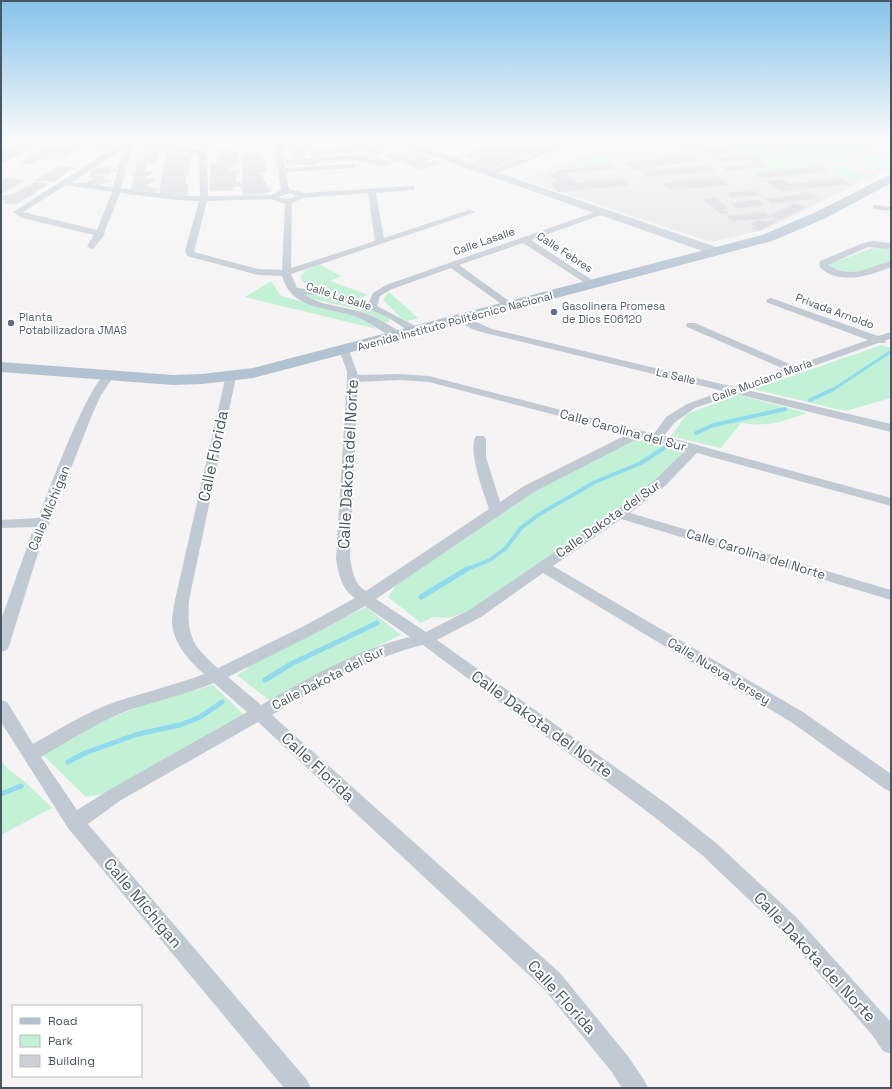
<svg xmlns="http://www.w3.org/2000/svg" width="892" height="1089" viewBox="0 0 892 1089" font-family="'Space Grotesk',sans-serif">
<rect width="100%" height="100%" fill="#f5f3f3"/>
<!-- education -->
<polygon fill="#e6e4e5" points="627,140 891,140 891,167 781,222 759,231 711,242 522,179"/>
<!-- green -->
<g fill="#c3f1d5">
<polygon points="715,140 778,140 784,144 789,143 784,140 864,140 877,147 870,148 859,154 843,156 850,161 830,163 808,157 815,162 797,163 778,152 794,150 793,149 737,155"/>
<polygon points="881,151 891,153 891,165 882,170 855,164"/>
<polygon points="776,152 795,164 778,165 779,166 815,165 818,167 759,172 756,170 772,167 752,154"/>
<polygon points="604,153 617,163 563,167"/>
<polygon points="846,165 865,177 848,179 828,166"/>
<path d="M880 247 891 248V263C864 275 858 277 829 266L831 263C848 259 863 249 880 247Z"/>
<polygon points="319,264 341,276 330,281 368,295 356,299 307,285 302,281 300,276 306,270"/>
<polygon points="271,281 281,296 363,318 377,329 245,297"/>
<polygon points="389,292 418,318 407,321 401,318 383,300"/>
<path d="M305 294C333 295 365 304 389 317V322H382L356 309 301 296Z"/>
<polygon points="882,345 891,348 891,398 845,411 754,389"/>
<path d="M738 395 807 413C781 422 769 427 741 423L721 448 671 436 687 414Z"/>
<polygon points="640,438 683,452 679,460 625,507 550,555 475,608 449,618 433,617 421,623 388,597 395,587 395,583 557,476 629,440 636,440"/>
<polygon points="366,607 401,635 324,671 270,701 237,675 247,669 250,662"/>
<polygon points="213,685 243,714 112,792 86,797 42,754 86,728 165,696 193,691"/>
<polygon points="1,761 10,771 24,781 52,808 1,835"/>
</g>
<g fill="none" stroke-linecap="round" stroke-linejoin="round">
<!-- stream-far2 -->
<polyline stroke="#90daee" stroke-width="3" points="831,391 890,352"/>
<!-- stream-far1 -->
<g stroke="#90daee" stroke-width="4">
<polyline points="810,400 832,390"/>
<polyline points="696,433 714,425 785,409"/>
<polyline points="465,570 490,560 505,549 521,528 538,515 595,482 641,463 664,448"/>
</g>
<!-- stream -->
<g stroke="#90daee" stroke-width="5">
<polyline points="421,597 467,569"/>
<polyline points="265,680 291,664 377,623"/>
<polyline points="68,762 85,753 138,734 180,725 200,717 222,702"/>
<polyline points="1,794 21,786"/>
</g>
</g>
<!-- building -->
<g fill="#cdcfd5" stroke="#d7d9de">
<polygon points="51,140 81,142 95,140 61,160 42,158 31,164 21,163 28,156 34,157 38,154 31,154 50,145 44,144"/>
<polygon points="213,140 210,142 218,143 212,147 193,146 190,148 143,141"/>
<polygon points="338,140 377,140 393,148 381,151 384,153 374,155 367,152 370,151 363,148 359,149"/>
<polygon points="495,140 516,140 545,149 491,169 471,162 479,160 463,155 487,147 482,145"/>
<polygon points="670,140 703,140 708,144 704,144 706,146 680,148"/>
<polygon points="258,141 262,143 248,146 244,143"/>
<polygon points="553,143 559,144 545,149 540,148"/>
<polygon points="98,144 112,145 113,146 104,151 90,149"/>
<polygon points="345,145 355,149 359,151 343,153 332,149"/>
<polygon points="309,147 317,149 306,150 306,156 293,157 291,149"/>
<polygon points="725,147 732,152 702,155 695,150"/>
<polygon points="231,148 233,150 223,151 237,152 237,162 234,163 234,167 230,167 230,171 236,170 236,183 241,183 241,186 233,187 233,190 210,191 210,184 214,183 214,182 210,182 210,177 215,176 210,175 210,165 217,165 217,156 221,156 219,150"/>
<polygon points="146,149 162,151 159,153 158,162 146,164 144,172 154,171 150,175 145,176 145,178 154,179 154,181 148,183 147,187 157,188 157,192 145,193 146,190 139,192 140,190 131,189 138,157 136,157 137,152 146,151"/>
<polygon points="316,150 331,150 334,153 310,155"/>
<polygon points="397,151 408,154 414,152 420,155 405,159 398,157 401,156 397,157 405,160 424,156 431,159 424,161 428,163 435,160 441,163 421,169 405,164 408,163 403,161 398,162 385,156 395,154 392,153"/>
<polygon points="166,152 192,155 192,158 189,158 188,176 186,176 185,185 188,184 187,195 176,197 159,195"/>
<polygon points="260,152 260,157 265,157 266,172 260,172 261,175 263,175 263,182 265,182 266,184 263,185 267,185 267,188 270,188 271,191 262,194 243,195 242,153"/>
<polygon points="367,155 372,156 369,158 371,158 365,161 348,160 346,156"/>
<polygon points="751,155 770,167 759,168 741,156"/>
<polygon points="346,156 348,160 327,164 326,162 315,163 316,165 287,165 286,160"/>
<polygon points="694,156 701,161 645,167 638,161"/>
<polygon points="738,156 743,160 716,162 711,159"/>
<polygon points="377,158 386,161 385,161 391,163 383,166 366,161"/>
<polygon points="635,161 645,169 634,170 624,162"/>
<polygon points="610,164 616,169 566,173 576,183 622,179 629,185 558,192 550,183 557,182 548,174 556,173 554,171"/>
<polygon points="749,164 755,168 726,171 720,167"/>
<polygon points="708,165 716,171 648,177 641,171"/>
<polygon points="111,166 111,169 115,169 115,172 110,172 109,174 102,175 101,173 90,175 91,171 95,169"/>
<polygon points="58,167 77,168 68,171 54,182 36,180"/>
<polygon points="822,167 830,171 762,178 755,173"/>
<polygon points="93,175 106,177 104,179 106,180 110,181 97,185 85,184 94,178 90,177"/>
<polygon points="718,177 728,185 671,190 662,183"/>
<polygon points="1,178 25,180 1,194"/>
<polygon points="782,179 790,184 842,179 850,184 781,191 766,181"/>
<polygon points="36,182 48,184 16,204 3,203 7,201 1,200 1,197 5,195 11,195"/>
<polygon points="755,191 761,195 732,198 726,193"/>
<polygon points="812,193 819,198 772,204 765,199"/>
<polygon points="716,198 728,208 723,209 728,213 721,214 703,199"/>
<polygon points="759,200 765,205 736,208 730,203"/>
<polygon points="795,203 807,207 780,220 769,216"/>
<polygon points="765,212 771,218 733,221 727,216"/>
<polygon points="772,219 778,221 759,231 752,228 757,226 750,224 759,220 766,222"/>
</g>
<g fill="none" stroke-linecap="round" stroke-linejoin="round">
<!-- street -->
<g fill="#c1cad2" fill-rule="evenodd">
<path d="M126 140 204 150 207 155 208 196 271 195 281 190 274 145 272 140H279L280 143 324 141 325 142 322 144 282 147 285 168 352 164H355V168L286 172 289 189 304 193 414 186V190H411L376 193 384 238 469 210 476 212 291 274 297 288 325 291 369 302 373 293 386 285 601 210H604V214L531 240 598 284 596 286H590L523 243 459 265 513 304 515 306 513 308H507L451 268 392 289 380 296 377 306 421 329 422 331 417 334C406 331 395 321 385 316 360 304 332 296 304 294 320 306 343 306 361 312 376 317 390 325 403 334L404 336 403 338 399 339C387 336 373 324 361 319 330 305 293 313 282 276L258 275 187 256 185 251 199 201 176 200 120 193 104 233 105 234 94 248 91 249 87 246 94 235 22 218 13 212ZM132 145 199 154 200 196H176L121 188ZM124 149 113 187 72 182ZM66 185 112 192 97 230 23 212ZM290 193 296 196 287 199 278 197ZM368 193 375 241 291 268 292 203 303 198ZM271 199 285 204 282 270 258 269 194 252 207 201Z"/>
<polygon points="572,140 583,140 491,175 484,173"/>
<polygon points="873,205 891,207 891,211 873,209"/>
<path d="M873 241 891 243V249L868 247 828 265C854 280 866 267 891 261V267C870 276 837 286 819 266L820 261 863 243Z"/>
<path d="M771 298 878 336 891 332V339L886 340 885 343H878L747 390 891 424V432L736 394 695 408 674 423 664 436 891 498V506L697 453 666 485 630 513 891 590V600L621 519 553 566 803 712 891 774V792L885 789 791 722 543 573 481 617 437 640 667 804 716 843 796 917 889 1020 891 1023V1054L883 1051 873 1036 782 931 702 855 653 816 423 645C368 658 320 687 272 715L560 973 627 1055 644 1080 648 1088H622L611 1071 544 989 258 722 121 800 88 824 307 1080 311 1088H284L68 828 1 722V700L7 702 33 744C60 729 86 712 115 702 145 692 175 685 204 674 189 661 173 643 172 622 172 615 174 607 175 600L226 375H234L236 377 189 600C187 635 191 645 218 668L306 625 355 598C341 589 339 574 336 559L347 379V371L339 350 340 348H348L349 350 358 375 399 374 429 376 654 434 666 417 687 404 723 391 485 333 472 329 457 319 462 316 492 329 734 387 784 369 687 327 686 325 687 323H695L794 366 868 340 768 303 766 301 768 299ZM399 380 429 382 628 434 524 486 500 502 486 457V439L484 436H476C467 450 484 493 489 509L366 591C354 584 353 572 350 559L358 382ZM641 437 686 450 656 479 633 498 471 609 426 632 376 599 534 492ZM365 606 410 637C357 649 309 678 261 705L228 677 316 633ZM214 683 247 712 109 790 77 810 41 757C68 741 95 724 124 712 154 701 185 695 214 683Z"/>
<path d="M108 373 114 376 101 395 92 415 39 550 9 646 7 650 1 652V620L34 527 1 528V520L38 518C47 496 90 377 108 373Z"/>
</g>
<!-- secondary -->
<g fill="#c1cbd6" fill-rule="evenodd">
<polygon points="1,140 9,140 1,145"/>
<polygon points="32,140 45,140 1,164 1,157"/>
<polygon points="387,140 403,140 719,248 721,251 719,254 711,254"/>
</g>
<!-- primary -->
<g fill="#b3c2d1" fill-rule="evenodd">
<polygon points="19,140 33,140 1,157 1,150"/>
<polygon points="891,174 891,183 826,218 772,241 253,378 202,384 173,385 1,372 1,362 173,375 202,374 253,368 762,235 816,212"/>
</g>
</g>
<!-- sky -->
<linearGradient id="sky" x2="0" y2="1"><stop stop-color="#85c3ea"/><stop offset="0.48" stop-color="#fafafa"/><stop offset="1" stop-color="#fafafa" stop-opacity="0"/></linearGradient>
<rect width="892" height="293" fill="url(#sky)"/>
<!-- markers -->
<g fill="#5c6f8a" stroke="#fff" stroke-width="1.5">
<circle cx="554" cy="312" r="4"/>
<circle cx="11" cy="323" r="4"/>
</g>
<g text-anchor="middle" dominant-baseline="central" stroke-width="4" stroke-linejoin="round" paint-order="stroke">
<!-- far-street labels -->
<g font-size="11" fill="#4a5661" stroke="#fff">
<text transform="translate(484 241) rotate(-19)">Calle Lasalle</text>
<text transform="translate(565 252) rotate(33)">Calle Febres</text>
<text transform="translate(339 296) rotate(18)">Calle La Salle</text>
<text transform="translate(835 311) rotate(20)">Privada Arnoldo</text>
<text transform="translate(455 321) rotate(-15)">Avenida Instituto Politécnico Nacional</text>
<text transform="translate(676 376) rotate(13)">La Salle</text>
<text transform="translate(762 380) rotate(-20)">Calle Muciano María</text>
</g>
<!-- far-service labels -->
<g font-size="11" fill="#4e5e75" stroke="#fff" text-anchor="start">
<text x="562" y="306">Gasolinera Promesa<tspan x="562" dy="13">de Dios E06120</tspan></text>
<text x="19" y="317">Planta<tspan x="19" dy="13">Potabilizadora JMAS</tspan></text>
</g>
<!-- street labels -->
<g font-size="13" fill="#4a5661" stroke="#fff">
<text transform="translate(623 430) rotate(15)">Calle Carolina del Sur</text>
<text transform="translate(49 508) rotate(-68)">Calle Míchigan</text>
<text transform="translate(608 519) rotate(-35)">Calle Dakota del Sur</text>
<text transform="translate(756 554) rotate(17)">Calle Carolina del Norte</text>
<text transform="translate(719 671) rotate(31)">Calle Nueva Jersey</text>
<text transform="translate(328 678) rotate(-27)">Calle Dakota del Sur</text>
</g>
<!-- near-street labels -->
<g font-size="16" fill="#4a5661" stroke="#fff">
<text transform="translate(213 456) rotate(-78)">Calle Florida</text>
<text transform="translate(348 464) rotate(-87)">Calle Dakota del Norte</text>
<text transform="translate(542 724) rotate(36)">Calle Dakota del Norte</text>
<text transform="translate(318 767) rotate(43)">Calle Florida</text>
<text transform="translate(143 903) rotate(50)">Calle Míchigan</text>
<text transform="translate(815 957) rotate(47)">Calle Dakota del Norte</text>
<text transform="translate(562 997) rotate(48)">Calle Florida</text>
</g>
</g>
<!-- border -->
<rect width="892" height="1089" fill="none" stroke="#4a5661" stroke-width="4"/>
<!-- legend -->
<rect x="12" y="1005" width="130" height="72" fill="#ffffff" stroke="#b7bbc0"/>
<rect x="20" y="1018" width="20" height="6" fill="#b3c2d1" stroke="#b7bbc0"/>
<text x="48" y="1025" font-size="12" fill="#4a5661">Road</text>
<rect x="20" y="1035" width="20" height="12" fill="#c3f1d5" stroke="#b7bbc0"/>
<text x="48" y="1045" font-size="12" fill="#4a5661">Park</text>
<rect x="20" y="1055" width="20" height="12" fill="#cdcfd5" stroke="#b7bbc0"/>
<text x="48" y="1065" font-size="12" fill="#4a5661">Building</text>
</svg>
